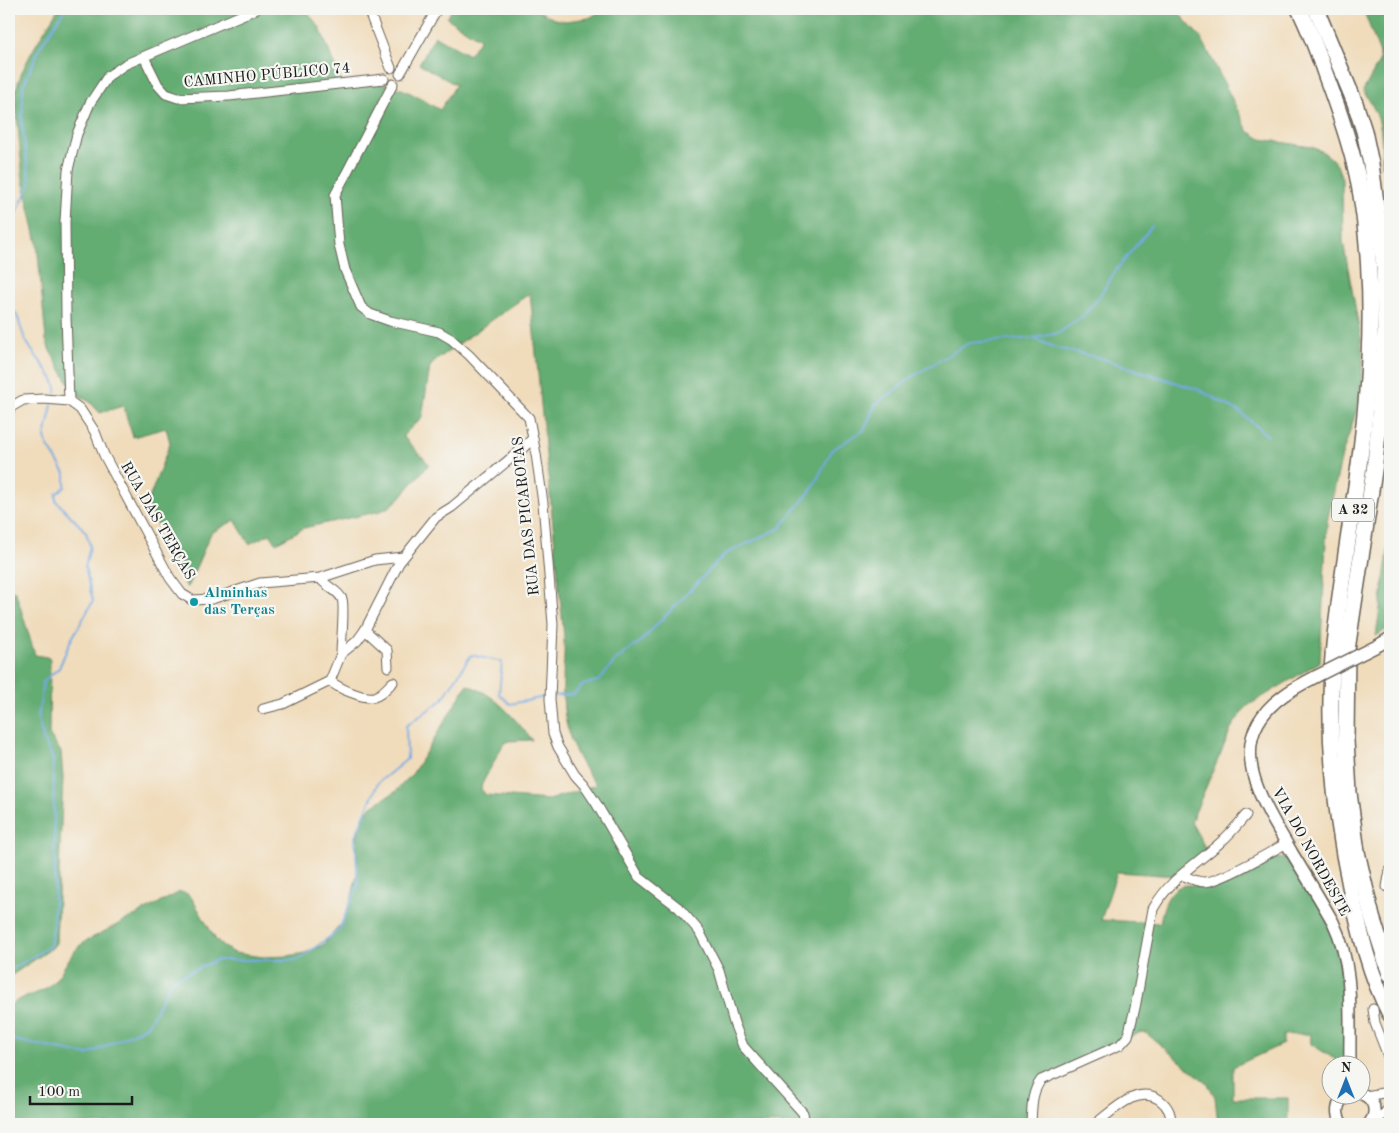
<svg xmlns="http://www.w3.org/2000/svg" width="1399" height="1133" viewBox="0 0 1399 1133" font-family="'Old Standard TT',serif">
<rect width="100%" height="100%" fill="#f6f6f2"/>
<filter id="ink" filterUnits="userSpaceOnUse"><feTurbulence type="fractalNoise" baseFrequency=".02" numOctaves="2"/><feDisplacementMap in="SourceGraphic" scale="10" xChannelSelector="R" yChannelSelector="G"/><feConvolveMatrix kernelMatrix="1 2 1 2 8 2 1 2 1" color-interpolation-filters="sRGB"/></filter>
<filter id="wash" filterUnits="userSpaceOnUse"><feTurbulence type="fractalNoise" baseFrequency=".0096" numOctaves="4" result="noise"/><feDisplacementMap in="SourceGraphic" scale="20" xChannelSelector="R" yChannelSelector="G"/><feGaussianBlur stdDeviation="1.12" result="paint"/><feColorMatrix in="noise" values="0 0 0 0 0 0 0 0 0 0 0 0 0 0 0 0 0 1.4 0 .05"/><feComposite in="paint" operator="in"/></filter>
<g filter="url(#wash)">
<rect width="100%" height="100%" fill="#f0dcbb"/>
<!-- forest -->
<g fill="#63ac72" stroke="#406447">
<path d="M58 9H305L320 28 343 87C355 86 367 84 379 84 402 85 421 99 440 110L456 85 419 64 435 36 469 55 480 39 447 18 452 9H535L554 19 566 21 589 18 605 9H1175L1202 39 1248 131 1261 139 1312 147 1323 152 1331 158 1337 165 1342 179 1343 241 1361 338 1363 361 1359 403 1342 455 1327 522 1320 662 1249 705 1242 712 1232 727 1191 822 1207 851 1175 876 1117 872 1101 920 1160 923C1162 911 1166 895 1177 888 1189 880 1208 891 1222 885 1242 878 1269 851 1289 860L1319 904 1343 955 1347 1065H1344L1311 1044 1310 1034 1283 1035V1044L1233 1067V1098H1288V1124H1218L1215 1097 1208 1084 1146 1033 1141 1032 1045 1077 1038 1083 1034 1124H9V1006C20 996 36 996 48 987 64 975 68 952 86 941L180 892 188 894 191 897 216 940 225 948 235 953 263 957 288 956 305 953 323 945 342 923 350 905 357 874V837L363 817 372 806 395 792 413 773 467 685C496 694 514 718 532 740L509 741 504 743 482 784 481 789 486 795 548 800 596 785C572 753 562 725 563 684 563 668 565 653 564 637L530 293 435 361 430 367 422 417 403 436 429 464 398 500 389 507 381 511 304 528 276 543 270 534 249 544 235 520 211 533 187 588 147 504 170 443 166 428 133 437 123 406 100 413 90 402 74 392 50 351 46 340 37 243 23 181 15 95C21 64 42 36 58 9Z"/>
<path d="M1363 9H1390V172L1382 166C1381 131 1384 121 1363 91L1379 62 1380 54Z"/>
<polygon points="1390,537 1390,627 1376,636"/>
<polygon points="13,590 16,593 35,655 47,657 50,659 49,734 61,752 63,778 56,943 52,948 9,977 9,591"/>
</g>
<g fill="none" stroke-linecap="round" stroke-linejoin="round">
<!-- stream -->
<g stroke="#75aae2" stroke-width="2">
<polyline points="9,229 30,184 22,123 23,86 40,47 65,9"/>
<path d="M9 309 13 310C19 316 18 320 21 328 23 335 27 343 31 349 38 360 59 381 56 393"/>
<polyline points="1033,338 1056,348 1100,358 1199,390 1240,412 1268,436"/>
<polyline points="554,696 574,694 583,685 600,680 615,661 641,641 725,554 780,528 812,489 832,450 864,430 875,405 915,375 969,343 1033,338 1059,333 1084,315 1099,297 1116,270 1152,226"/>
<polyline points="9,971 50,946 53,926 55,878 53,759 44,741 38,719 43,682 59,668 70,642 93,601 85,567 90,546 86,532 56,501 56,494 65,487 65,473 47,445 45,437 52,405"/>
<polyline points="9,1039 87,1055 147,1026 172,980 217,960 298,960 339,930 358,884 355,837 378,783 407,759 406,726 442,700 471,655 502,662 499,694 510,704 545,697"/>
</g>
</g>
</g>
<g filter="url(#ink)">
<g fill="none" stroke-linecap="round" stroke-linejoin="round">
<defs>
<g id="minor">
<polyline points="368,9 391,68"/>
<polyline points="144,57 158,85 166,94 178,98 229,96 384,79"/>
<polyline points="400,74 437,9"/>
<polyline points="393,84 335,195 339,245 345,270 361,307 370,314 390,321 439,332 451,339 469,355 529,418 536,454 543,503 553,624 550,699 553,734 558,747 575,775 584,785 596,803 639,877 679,908 699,931 719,970 734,1023 743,1046 803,1113 805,1124"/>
<polyline points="69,401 66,316 65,222 68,170 77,134 90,103 108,76 126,64 256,9"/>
<polyline points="9,411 11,407 23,400 44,399 69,401 80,409 95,432 104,455 170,578 182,594 192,600 212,599 260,583 320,578 375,560 403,557"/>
<path d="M320 578C326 587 338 590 342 599 345 606 341 643 341 654"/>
<polyline points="365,630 387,650 388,667"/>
<polyline points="330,681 341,654 357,641 365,630 399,563 436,517 452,507 522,449 533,438"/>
<path d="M330 681C338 688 363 699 374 697 382 695 387 687 393 682"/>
<polyline points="263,709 283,704 330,681"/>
<path d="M1182 875C1189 878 1196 882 1204 882 1221 882 1270 852 1287 843"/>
<polyline points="1387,887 1390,870"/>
<polyline points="1373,1009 1375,1023 1390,1061"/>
<polyline points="1366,1096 1383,1093 1390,1088"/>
<polyline points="1372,1121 1382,1116 1390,1107"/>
<path d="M1031 1124C1032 1108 1031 1093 1041 1080L1120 1045 1128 1036 1135 1008 1153 909C1171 877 1196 865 1222 841 1231 833 1238 824 1246 815"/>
<path d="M1095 1124C1113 1111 1137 1084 1160 1100 1169 1107 1171 1114 1171 1124"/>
</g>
<g id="secondary">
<polyline points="1379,645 1390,638"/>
<path d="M1317 676C1294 688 1271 700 1258 723 1234 765 1272 817 1292 853 1306 876 1320 899 1333 922 1355 968 1349 1016 1350 1066"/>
<path d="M1362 1094C1375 1099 1378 1113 1369 1124"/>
<path d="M1342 1124C1335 1114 1336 1103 1346 1096"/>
</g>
<g id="motorway">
<path d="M1299 9C1310 30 1318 53 1326 76 1338 108 1349 140 1357 174 1369 231 1372 300 1369 359 1365 455 1344 549 1334 645 1326 727 1334 811 1351 891 1360 933 1370 976 1390 1014"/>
<polyline points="1316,9 1355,103 1364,131 1371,164 1384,265 1385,331 1380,412 1375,464 1347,650 1346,740 1349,793 1357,852 1372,917 1390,974"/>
</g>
</defs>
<!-- minor casing -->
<use href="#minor" stroke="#665f54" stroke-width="11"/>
<!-- secondary casing -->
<use href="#secondary" stroke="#665f54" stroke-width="14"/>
<!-- motorway casing -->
<use href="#motorway" stroke="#665f54" stroke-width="18"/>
<!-- minor -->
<use href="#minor" stroke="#fff" stroke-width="9"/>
<!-- secondary -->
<use href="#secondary" stroke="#fff" stroke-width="11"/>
<!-- motorway -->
<use href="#motorway" stroke="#fff" stroke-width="15"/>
<defs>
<polyline id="secondary-bridge" points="1317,676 1379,645"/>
</defs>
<!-- secondary-bridge casing -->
<use href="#secondary-bridge" stroke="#665f54" stroke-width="14" stroke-linecap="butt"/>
<!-- secondary-bridge -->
<use href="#secondary-bridge" stroke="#fff" stroke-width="11"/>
</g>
</g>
<!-- markers -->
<circle fill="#0f9aa8" stroke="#f6f6f2" stroke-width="2" cx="194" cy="602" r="5"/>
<g text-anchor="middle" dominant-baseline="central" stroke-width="4.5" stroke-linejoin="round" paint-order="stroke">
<!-- shield labels -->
<rect fill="#f6f6f2" stroke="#5d5d5c" stroke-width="1" x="1332" y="498.5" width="42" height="23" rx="4"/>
<g font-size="14" font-weight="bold" fill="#1c1c1c">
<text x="1353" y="510">A 32</text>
</g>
<!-- street labels -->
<g font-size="15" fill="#1c1c1c" stroke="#f6f6f2">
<text transform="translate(267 76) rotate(-5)">CAMINHO PÚBLICO 74</text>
<text transform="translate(527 516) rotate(-96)">RUA DAS PICAROTAS</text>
<text transform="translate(157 521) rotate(60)">RUA DAS TERÇAS</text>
<text transform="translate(1310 852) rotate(61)">VIA DO NORDESTE</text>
</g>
<!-- culture labels -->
<g font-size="15" font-weight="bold" fill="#0d838f" stroke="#f6f6f2" text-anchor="start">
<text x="204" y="593">Alminhas<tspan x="204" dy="17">das Terças</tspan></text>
</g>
</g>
<!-- margin -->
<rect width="1399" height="1133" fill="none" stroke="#f6f6f2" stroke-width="30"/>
<!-- north arrow -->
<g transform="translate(1346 1080)"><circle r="24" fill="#f6f6f2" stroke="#9f9f9c"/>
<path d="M0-4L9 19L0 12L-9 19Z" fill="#1f6fb2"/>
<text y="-8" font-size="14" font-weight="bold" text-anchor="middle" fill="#1c1c1c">N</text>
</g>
<!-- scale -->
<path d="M30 1096v8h102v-8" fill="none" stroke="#1c1c1c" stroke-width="2.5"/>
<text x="38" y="1096" font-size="15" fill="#1c1c1c" stroke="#f6f6f2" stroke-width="4" paint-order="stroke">100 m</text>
</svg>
